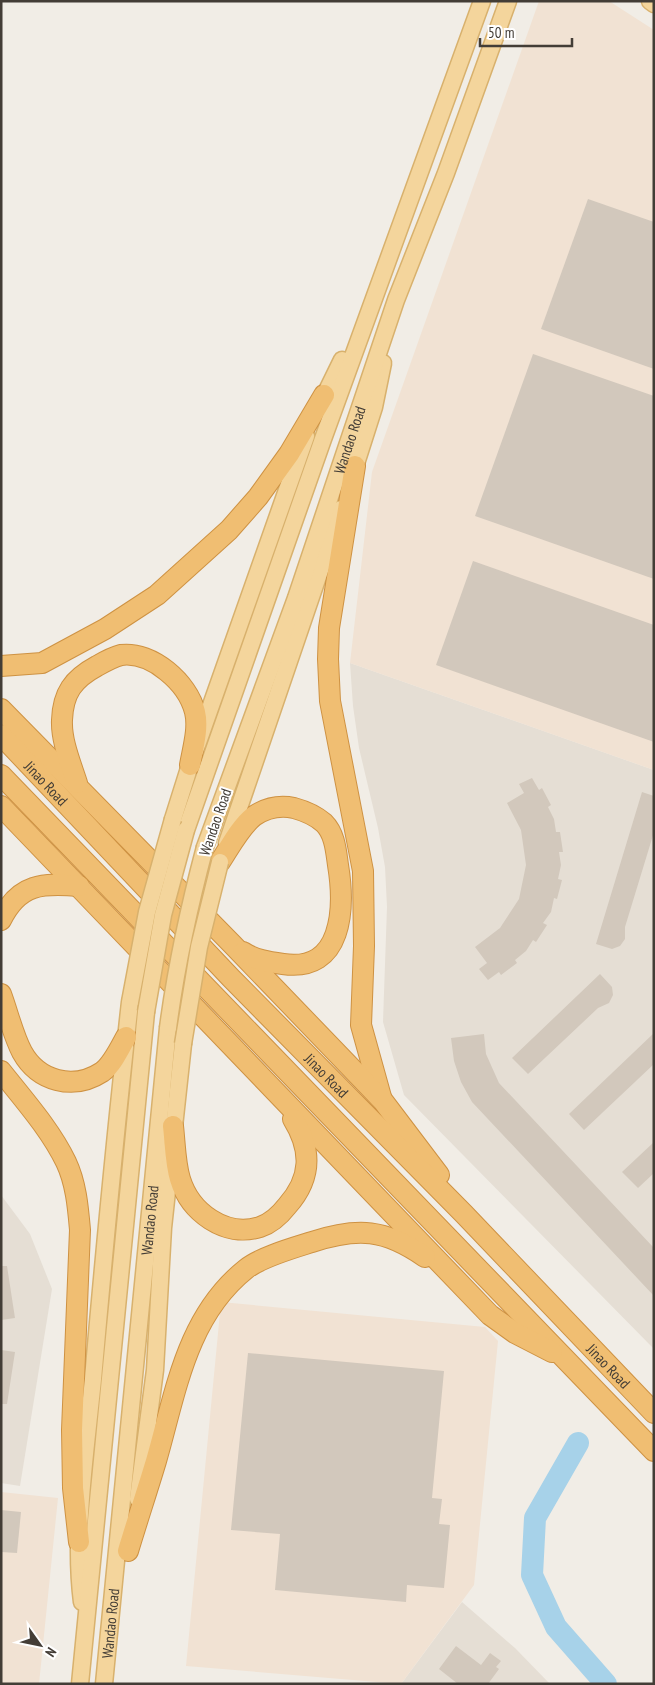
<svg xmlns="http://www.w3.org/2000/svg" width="655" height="1685" viewBox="0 0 655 1685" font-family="'PT Sans Narrow',sans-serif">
<rect width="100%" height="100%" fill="#f1ede6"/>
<!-- residential -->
<g fill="#e5ded4">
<polygon points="350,663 654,770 654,1349 404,1095 383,1022 387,907 385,867 378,828 359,748 353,706"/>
<polygon points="1,1195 30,1234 52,1289 20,1486 1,1483"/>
<polygon points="462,1602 515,1648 550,1684 401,1684"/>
</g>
<!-- commercial -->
<g fill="#f1e2d3">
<polygon points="539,1 609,1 654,30 654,770 350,663 372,472"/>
<polygon points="221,1302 485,1327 498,1341 474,1585 401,1684 186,1666"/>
<polygon points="1,1492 58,1498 39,1684 1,1684"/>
</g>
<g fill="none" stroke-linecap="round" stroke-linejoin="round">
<!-- river -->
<polyline stroke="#a7d2e9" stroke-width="22" points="578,1443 535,1518 532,1575 556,1627 606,1684"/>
</g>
<!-- building -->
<g fill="#d2c8bc">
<polygon points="588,199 654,222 654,369 541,329"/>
<polygon points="533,354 654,396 654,579 475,516"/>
<polygon points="473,561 654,625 654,742 436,665"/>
<polygon points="532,778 539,790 542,788 551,805 548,807 554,819 556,832 560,832 563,852 559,852 561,865 558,879 562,880 557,899 554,898 551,912 543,923 547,925 536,942 533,940 526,951 515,960 517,963 501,975 499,972 488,980 479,969 487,963 475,947 500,928 519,899 526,865 521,830 507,803 524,793 519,784"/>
<polygon points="642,792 654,796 654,832 625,927 625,939 620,946 612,949 596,944"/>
<polygon points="600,974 612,987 613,995 609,1003 598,1008 528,1074 512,1058"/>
<polygon points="654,1033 654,1064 584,1130 569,1114"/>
<polygon points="484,1034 486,1054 499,1083 654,1248 654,1296 472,1102 461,1082 454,1061 451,1038"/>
<polygon points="654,1142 654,1173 638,1188 622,1172"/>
<polygon points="1,1266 7,1266 15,1318 1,1320"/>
<polygon points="1,1350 15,1352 7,1404 1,1404"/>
<polygon points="248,1353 444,1371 432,1498 442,1499 439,1524 450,1525 444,1588 407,1585 406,1602 275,1590 280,1534 231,1530"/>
<polygon points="1,1510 21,1512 17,1553 1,1552"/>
<polygon points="456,1646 481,1665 490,1653 501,1661 496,1667 499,1669 488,1684 458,1684 439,1669"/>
</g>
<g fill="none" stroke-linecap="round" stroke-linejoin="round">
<defs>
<g id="major">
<polyline points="650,1 654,4"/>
<polyline points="320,405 342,360"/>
<polyline points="352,476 374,407 383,363"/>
<polyline points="173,819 190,765 306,436"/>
<polyline points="186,830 323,439 482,1"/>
<polyline points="227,843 341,509"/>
<path id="s1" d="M205 847 296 598 396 300 446 173 508 1"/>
<polyline points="138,1499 155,1370 163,1228 183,1044"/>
<path d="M82 1602C73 1532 86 1450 93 1379 104 1253 116 1127 130 1002"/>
<polyline points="80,1684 146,1012"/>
<path id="s2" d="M104 1684 168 1028"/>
</g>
<g id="highway">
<polyline points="355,466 329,628 328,659 330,701 363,871 364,946 361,1025 381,1097"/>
<polyline points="1,666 42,663 105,629 157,595 229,530 258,497 289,454 324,395"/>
<polyline points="1,709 232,944 383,1101 439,1175"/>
<path id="s3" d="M1 735 231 978 464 1214 654 1413"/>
<polyline points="1,775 654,1451"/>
<path d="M77 783C71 764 61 741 62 720 63 693 73 679 97 666 104 662 113 657 121 655 152 651 188 683 195 712 199 728 193 748 190 765"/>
<polyline points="1,806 490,1315 515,1333 552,1352"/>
<path d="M220 862C230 847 240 827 254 816 266 808 280 805 294 808 305 811 315 815 324 823 335 834 336 851 338 865 345 908 343 973 283 964 269 962 255 960 243 952"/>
<path d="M1 920C19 883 43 883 79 886"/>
<path d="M1 994C8 1013 13 1035 22 1052 38 1081 73 1091 102 1072 112 1065 120 1048 126 1037"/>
<path d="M1 1071C24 1100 50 1129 66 1162 76 1183 78 1207 80 1230L72 1430 73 1488 79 1542"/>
<path d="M173 1126C175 1143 175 1163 180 1179 190 1212 225 1238 260 1227 272 1223 280 1215 287 1206 312 1178 312 1150 293 1119"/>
<path d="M128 1551C137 1521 147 1491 156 1461 176 1392 186 1317 246 1269 261 1257 293 1248 312 1242 358 1227 385 1229 425 1257"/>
</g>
</defs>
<!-- major casing -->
<use href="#major" stroke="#d8b16d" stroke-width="19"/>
<!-- highway casing -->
<use href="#highway" stroke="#ce9243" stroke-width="22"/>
<!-- major -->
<use href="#major" stroke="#f4d59c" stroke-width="16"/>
<!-- highway -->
<use href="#highway" stroke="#f0be72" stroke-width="20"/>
<defs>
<g id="major-bridge">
<polyline points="130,1002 147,912 173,819"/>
<polyline points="146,1012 163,915 186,830"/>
<path d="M168 1028C176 967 189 907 205 847"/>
<polyline points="183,1044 199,947 220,862"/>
</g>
</defs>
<!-- major-bridge casing -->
<use href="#major-bridge" stroke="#d8b16d" stroke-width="19" stroke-linecap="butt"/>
<!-- major-bridge -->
<use href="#major-bridge" stroke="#f4d59c" stroke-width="16"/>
</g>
<g text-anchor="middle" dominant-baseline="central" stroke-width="4" stroke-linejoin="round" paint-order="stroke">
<!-- street labels -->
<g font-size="15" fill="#433d36" stroke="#fff">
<text stroke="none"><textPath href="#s1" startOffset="432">Wandao Road</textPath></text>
<text stroke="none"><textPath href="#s3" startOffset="66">Jinao Road</textPath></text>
<text transform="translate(215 822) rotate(-71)">Wandao Road</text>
<text stroke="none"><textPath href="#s3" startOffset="471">Jinao Road</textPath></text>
<text stroke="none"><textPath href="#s2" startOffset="466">Wandao Road</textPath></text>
<text stroke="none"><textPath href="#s3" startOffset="876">Jinao Road</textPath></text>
<text stroke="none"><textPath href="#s2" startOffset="61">Wandao Road</textPath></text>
</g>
</g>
<!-- border -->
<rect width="655" height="1685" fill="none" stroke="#433d36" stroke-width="5"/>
<!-- north arrow -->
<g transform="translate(40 1645) rotate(123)" stroke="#ffffff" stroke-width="4" paint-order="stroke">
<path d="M0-4L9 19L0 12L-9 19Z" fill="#433d36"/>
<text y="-8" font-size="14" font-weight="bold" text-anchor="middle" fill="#433d36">N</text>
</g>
<!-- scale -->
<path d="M480 38v8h92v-8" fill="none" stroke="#433d36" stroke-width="2.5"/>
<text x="488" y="38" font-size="15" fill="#433d36" stroke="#ffffff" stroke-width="4" paint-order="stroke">50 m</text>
</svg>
